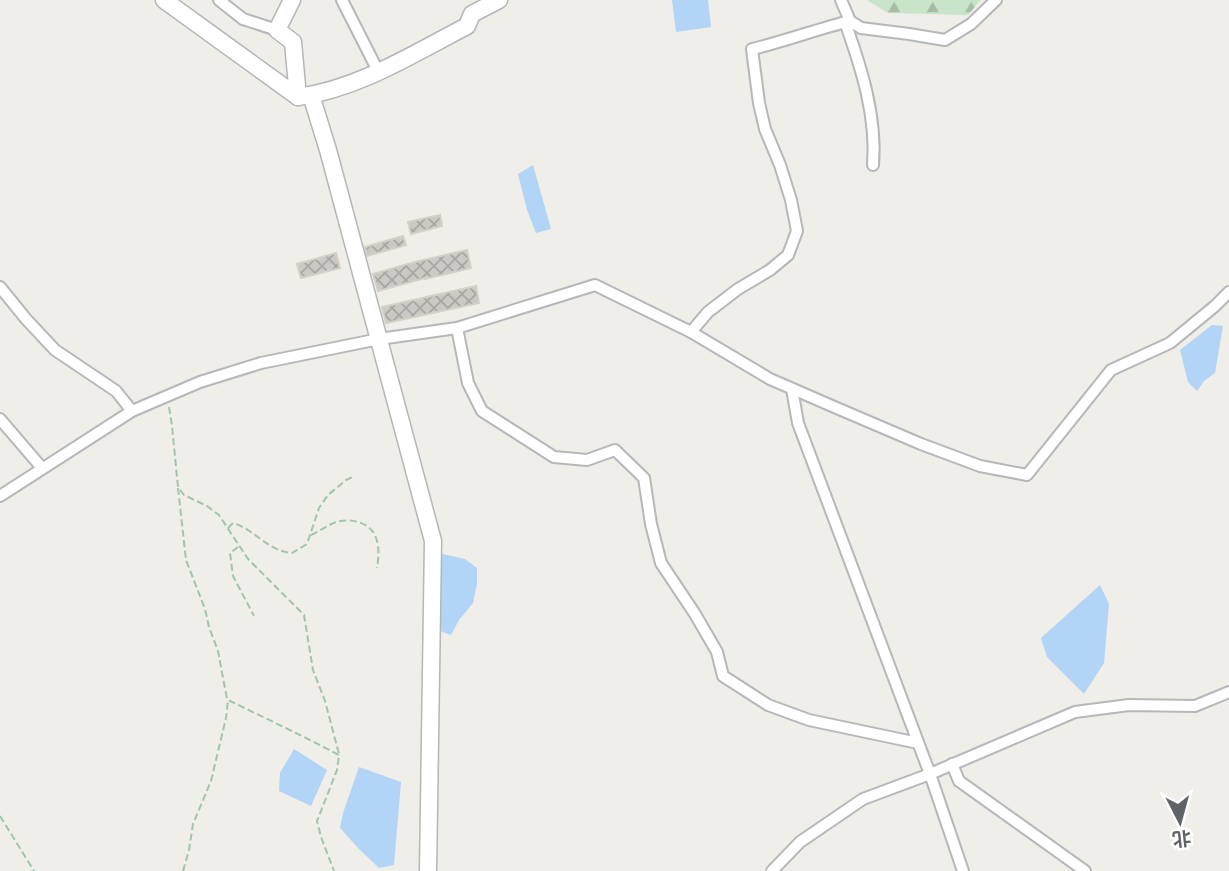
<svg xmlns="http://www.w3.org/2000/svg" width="1229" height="871" viewBox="0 0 1229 871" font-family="Figtree,'Noto Sans SC',sans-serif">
<defs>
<pattern id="forest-firs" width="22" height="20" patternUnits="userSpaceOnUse" patternTransform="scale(1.75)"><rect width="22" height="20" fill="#c8e4c9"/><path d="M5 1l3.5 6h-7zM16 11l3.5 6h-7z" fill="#a6bca7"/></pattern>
<pattern id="building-cross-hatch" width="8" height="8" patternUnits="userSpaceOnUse" patternTransform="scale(1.75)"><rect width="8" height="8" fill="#cbc9c4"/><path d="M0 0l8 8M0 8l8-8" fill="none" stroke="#a8a7a3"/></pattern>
</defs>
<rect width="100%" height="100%" fill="#efeee8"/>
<!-- forest -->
<polygon fill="url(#forest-firs)" points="867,0 981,0 968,15 888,13"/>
<!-- water -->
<g fill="#b2d4f6">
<polygon points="672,0 708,0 711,27 676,32"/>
<polygon points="533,165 551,229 536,233 527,210 518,174"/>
<polygon points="1212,325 1223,326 1215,373 1204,381 1197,391 1188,382 1180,350"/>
<polygon points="438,553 465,559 477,568 477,584 473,603 459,620 451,635 435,629"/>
<polygon points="1100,585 1109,604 1104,663 1084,694 1047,657 1041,638"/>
<polygon points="294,749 327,770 311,806 279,791 280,773"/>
<polygon points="359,767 401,782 394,865 379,868 359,849 340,828 343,813"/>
</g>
<!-- building -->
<g fill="url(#building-cross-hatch)" stroke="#d4d0c7" stroke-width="2">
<polygon points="440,215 442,226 411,234 408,222"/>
<polygon points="403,236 406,245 367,256 365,247"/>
<polygon points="467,250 471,268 425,279 425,278 378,291 373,274 415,262"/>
<polygon points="336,253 340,268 301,278 297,264"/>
<polygon points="476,286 479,303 386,323 382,307"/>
</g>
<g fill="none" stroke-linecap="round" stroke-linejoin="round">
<defs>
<g id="street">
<polyline points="219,0 243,19 277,30"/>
<polyline points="342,0 378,71"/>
<path d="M841 0 850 21C817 29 786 41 752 49L759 103 765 129 780 165 791 200 797 231 788 255 770 270 738 289 708 312 691 332 770 379 832 406 921 444 980 466 1027 475 1111 370 1170 343 1215 306 1229 292"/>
<polyline points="850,21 861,28 909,34 945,40 971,24 996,0"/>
<path d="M845 22C861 67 877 116 873 165"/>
<polyline points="0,287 26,319 55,350 116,391 132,411 200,382 261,363 379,339 457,328"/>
<polyline points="691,332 595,285 457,328 468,383 482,411 554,457 587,460 615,450 644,478 651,524 661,563 695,614 717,652 723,676 768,705 809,720 918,743"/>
<polyline points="792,389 798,423 930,774 963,871"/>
<polyline points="0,419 42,468"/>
<polyline points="0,496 132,411"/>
<polyline points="952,764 959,781 1085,871"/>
<polyline points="772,871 800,842 863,799 930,774 1075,712 1129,705 1195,706 1229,692"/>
</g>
<g id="secondary">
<path d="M164 0 298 97C358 89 413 54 467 26L472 14 499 0"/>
<polyline points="292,0 277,30 293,42 298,97"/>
<polyline points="311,95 328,150 433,541 428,871"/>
</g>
</defs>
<!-- street casing -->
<use href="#street" stroke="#b5b7bb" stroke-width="14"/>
<!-- secondary casing -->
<use href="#secondary" stroke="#b4b6ba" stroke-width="19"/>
<!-- path -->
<g stroke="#a1c4ad" stroke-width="2" stroke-dasharray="7 3.5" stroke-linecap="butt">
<polyline points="169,407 172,426 178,487 184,495 207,506 219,515 248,559 304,615 313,670 325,701 339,754"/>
<polyline points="178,488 186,560 205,609 209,627 218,651 227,699"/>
<path d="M228 528 233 523C256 530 267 551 292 553L307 544 319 508 328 495 346 480 355 476"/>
<path d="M311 535C320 531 328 525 336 522 343 520 351 520 358 522 380 528 380 550 377 568"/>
<polyline points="238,547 230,553 233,576 254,616"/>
<polyline points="0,816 34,871"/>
<path d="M183 871 189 850 193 824 211 781 226 718 228 700C265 718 303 736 339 755L337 770 317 821 321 837 334 871"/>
</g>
<!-- street -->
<use href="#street" stroke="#fff" stroke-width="10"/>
<!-- secondary -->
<use href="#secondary" stroke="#fff" stroke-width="16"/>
</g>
<!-- north arrow -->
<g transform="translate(1180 822) rotate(174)" stroke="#ffffff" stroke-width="5" paint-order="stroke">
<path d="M0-5L12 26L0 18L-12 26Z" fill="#5f6266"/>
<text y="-10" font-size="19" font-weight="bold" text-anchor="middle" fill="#5f6266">北</text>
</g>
</svg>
